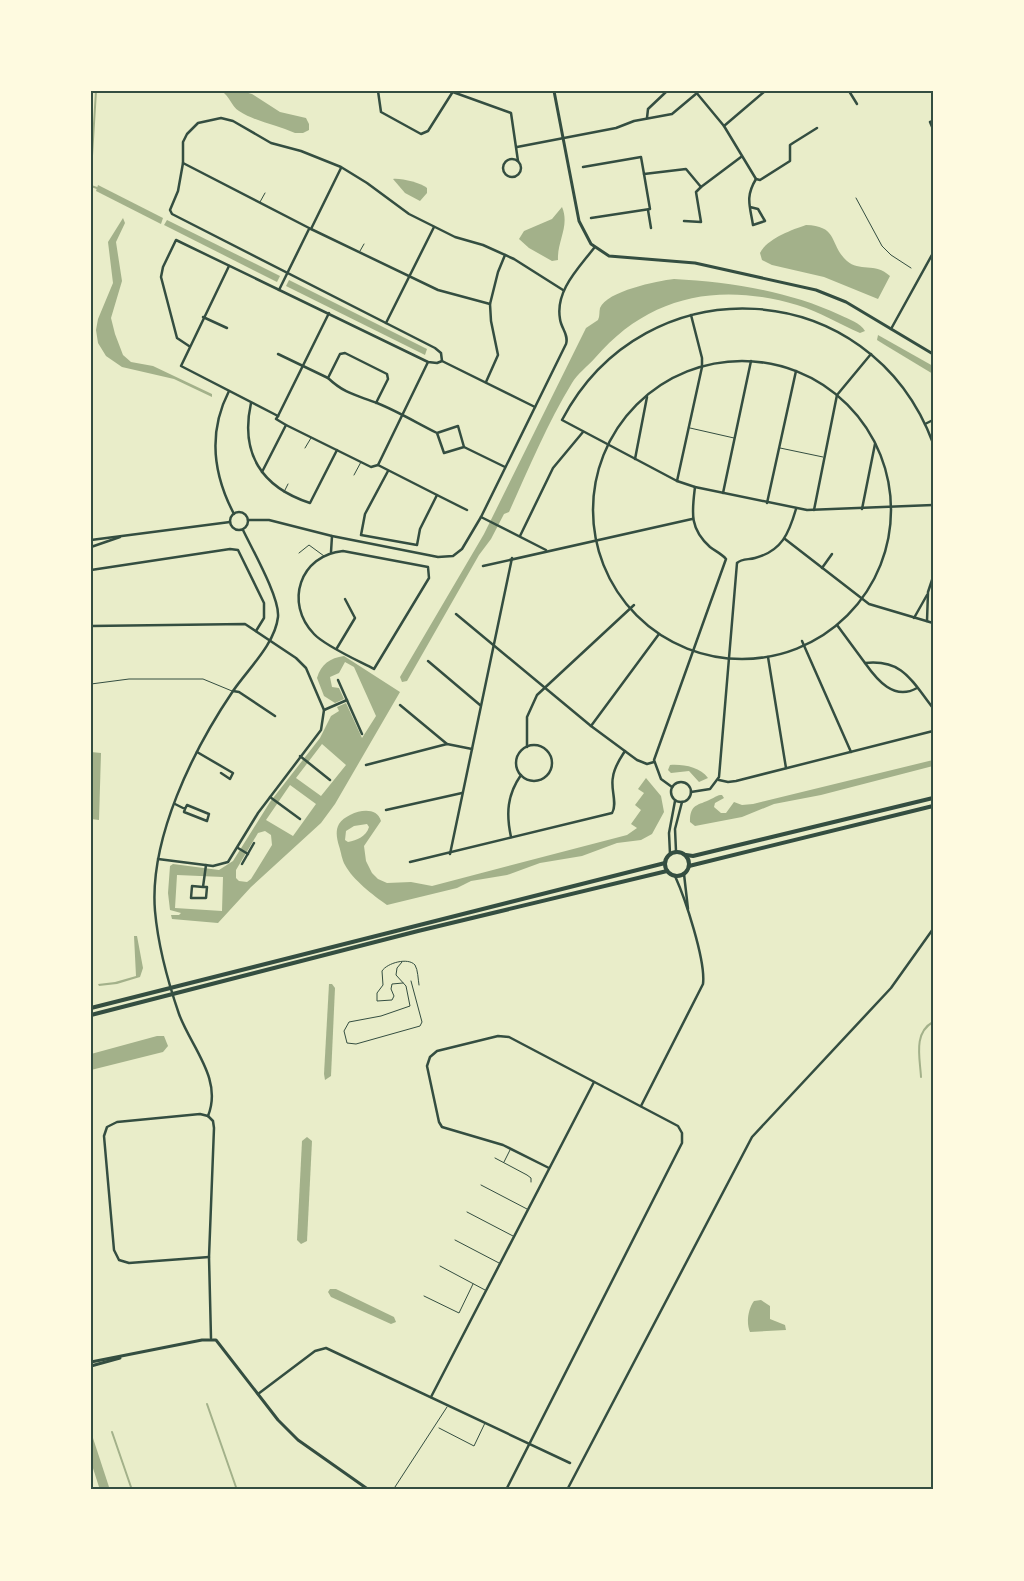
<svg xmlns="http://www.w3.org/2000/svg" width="1024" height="1581" viewBox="0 0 1024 1581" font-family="Commissioner,sans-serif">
<rect width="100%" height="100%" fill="#e9edc9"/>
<!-- water -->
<g fill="#a3b18a" fill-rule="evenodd">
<path d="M221 91H241L252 94 280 112 306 118 309 124V130L303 133H295C277 125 256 122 239 111 231 106 230 96 221 91Z"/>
<path d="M393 179C401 178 421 183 427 188V193L420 201 405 193Z"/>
<polygon points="98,185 163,218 161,224 96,191"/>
<path d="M562 207C570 226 557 241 558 260L552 261 529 248 519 239 524 231 552 219Z"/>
<polygon points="123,218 125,223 116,242 122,281 111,318 115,334 123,355 131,362 153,366 212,394 212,397 174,379 122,367 106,356 98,343 96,330 98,319 113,283 108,242"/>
<polygon points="167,220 280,276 277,282 164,225"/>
<path d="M806 225C839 226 829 245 847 261 859 272 875 262 890 276L878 299 824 277 772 265 762 260 760 253C767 239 791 230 806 225Z"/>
<path d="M674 279C730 282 788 291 840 315 848 319 861 323 865 331L860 333C839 324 820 312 797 305 719 282 649 295 595 358 588 366 577 374 572 383 547 424 529 468 509 512L504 514 491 539 479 555 407 681 402 682 400 677 484 534 586 328 598 320C600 316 599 312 600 308 607 291 657 281 674 279Z"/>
<polygon points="289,280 427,349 425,355 286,286"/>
<polygon points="878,335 933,366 933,374 885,345 877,340"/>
<path d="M344 656 400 692 335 804 321 823 251 887 218 923 172 919 171 915H179L181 913 170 910 168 893 170 866 173 864 219 870 233 861 270 802 320 738 331 716 339 711 337 707 346 703 362 738 376 716 354 667 345 662 339 673 330 677 332 687 339 688 344 699 335 703 324 696 317 678C321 664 330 658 344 656ZM322 744 346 765 321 796 296 778ZM290 785 316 804 293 836 266 820ZM265 831 271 835 272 845 251 879 247 882 239 881 236 878V870L258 833ZM177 875 223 877 222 911 175 908Z"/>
<polygon points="91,752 101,753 99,820 91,819"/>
<path d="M933 760V766L821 795 774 804 742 817 695 826 690 822C690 803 698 806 711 799 716 797 717 795 722 795L724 798 715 803 714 807 721 813H726L734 802 742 805 753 804Z"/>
<path d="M670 765C683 764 700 767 708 778L699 782 689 771 671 773 668 770Z"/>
<path d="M646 778 661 796 664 812 652 834 641 840 617 843 582 856 540 863 507 875 471 881 457 888 387 905C373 895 353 880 345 865 342 860 341 852 339 846 337 839 335 831 339 824 347 812 376 803 381 821L364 846 366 861 372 873 378 879 387 883 411 882 432 886 627 835 637 828 631 824 641 810 635 805 644 793 638 789ZM367 824 369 827C366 837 357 840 348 842L345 840 346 831 354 826Z"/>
<polygon points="134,936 137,936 143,968 140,977 117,984 99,986 98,984 115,982 136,976"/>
<polygon points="329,984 332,984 335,988 331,1076 325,1080 324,1074"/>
<polygon points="157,1036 164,1036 168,1046 163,1052 91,1070 91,1054"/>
<polygon points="307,1137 312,1141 307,1241 301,1244 297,1240 302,1141"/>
<polygon points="330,1289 336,1289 394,1317 396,1322 391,1324 331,1297 328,1292"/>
<path d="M761 1300 770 1306V1319L785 1325 786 1330 750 1332C746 1323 748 1309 754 1301Z"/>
<polygon points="91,1432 110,1490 100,1490 91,1462"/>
</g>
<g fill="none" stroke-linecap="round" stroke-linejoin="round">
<!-- stream -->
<g stroke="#a3b18a" stroke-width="2">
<polyline points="91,172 96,91"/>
<polyline points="91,186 97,188"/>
<path d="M921 1077C920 1058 913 1033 933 1022"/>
<polyline points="207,1404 237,1490"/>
<polyline points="112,1432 132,1490"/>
</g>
<!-- service -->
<g stroke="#344e41" stroke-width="1">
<polyline points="856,198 882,246 891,255 911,268"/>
<polyline points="260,202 265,193"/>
<polyline points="360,251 364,244"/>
<polyline points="690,428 734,438"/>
<polyline points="305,448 311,438"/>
<polyline points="780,448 823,457"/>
<polyline points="354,475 361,462"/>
<polyline points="284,492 288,484"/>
<polyline points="299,553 309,545 324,556"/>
<polyline points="91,684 129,679 203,679 232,691"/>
<polyline points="402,962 397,968 396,975 406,986 410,1006 381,1016 349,1022 344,1031 347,1043 356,1044 420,1026 422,1022 411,981"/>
<path d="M403 983 392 984 391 989 394 996 392 1000 377 1001V993L383 985 382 971C387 963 408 957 415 965 418 970 418 979 419 985"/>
<polyline points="495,1158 527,1175 531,1178 531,1182"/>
<polyline points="504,1162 510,1150"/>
<polyline points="481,1185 527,1209"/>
<polyline points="467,1212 513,1236"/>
<polyline points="455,1240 499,1263"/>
<polyline points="440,1266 485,1290"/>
<polyline points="424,1296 459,1313 473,1284"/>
<polyline points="439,1428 474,1446 485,1423"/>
<polyline points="393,1490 447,1407"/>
</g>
<!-- minor -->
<g stroke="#344e41" stroke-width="2.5">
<polyline points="378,91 381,112 421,134 428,131 452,93"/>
<polyline points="450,91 511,113 518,161"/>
<polyline points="695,91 724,126 756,179"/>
<polyline points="849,91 857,104"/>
<polyline points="647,118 648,109 667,91"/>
<polyline points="933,121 930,122 933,129"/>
<polyline points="724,126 765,91"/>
<polyline points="517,147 616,128 634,121 672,114 697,93"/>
<circle cx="512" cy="168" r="9"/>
<polyline points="183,163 311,229 438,290 490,304"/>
<polyline points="583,167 641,157 644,174 686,169 701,187 741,157"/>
<path d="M750 207 758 209 765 221 753 225C750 206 745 197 756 179L760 180 790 161V145L793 143 817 128"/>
<polyline points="648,210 651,228"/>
<polyline points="591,218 650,209 644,174"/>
<polyline points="684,221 701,222 696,192 701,187"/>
<polyline points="311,229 341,168"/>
<polyline points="229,266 181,366 278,416"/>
<polyline points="279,290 309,229"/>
<polyline points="203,317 227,328"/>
<polyline points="386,323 434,227"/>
<polyline points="891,329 933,253"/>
<polyline points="189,346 177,338 161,277 163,267 176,240 428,362 437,363 442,361 441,353 435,348 172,214 170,210 178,191 183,163 183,142 187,134 198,123 221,118 233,121 271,143 301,151 341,167 367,183 409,214 455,237 483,245 514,259 563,290"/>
<polyline points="278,354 328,378"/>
<polyline points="442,361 535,407"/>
<circle cx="742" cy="510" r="149"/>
<polyline points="486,382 498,355 491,321 490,304 498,272 505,255"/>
<path d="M229 391C208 432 213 474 234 514"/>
<path d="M251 403C240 453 261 487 310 503L337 450"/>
<path d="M376 403 388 379 387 374 345 353 340 354 328 378C345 394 356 395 377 403 397 411 417 423 437 433L458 426 464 447 444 453 437 433"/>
<polyline points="278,416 276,419 286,425 371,467 378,465 437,495 420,529 417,545 361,535 365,514 388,471"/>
<polyline points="278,416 329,313"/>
<polyline points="925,424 933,420"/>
<path d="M933 443C870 274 645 262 562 420L677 481 695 487 807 510 933 505"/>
<polyline points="464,447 505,467"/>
<polyline points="635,459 647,397"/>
<polyline points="378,465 428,362"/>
<polyline points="262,472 286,425"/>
<polyline points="677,481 702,367 702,358 691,315"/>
<polyline points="723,493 751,361"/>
<polyline points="437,495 467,510"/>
<polyline points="767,503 796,371"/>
<polyline points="862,509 875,444"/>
<polyline points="814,510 837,395 871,354"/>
<circle cx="239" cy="521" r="9"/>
<polyline points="481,517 546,550"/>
<path d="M248 520H269L332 536 438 557 453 556 462 549 481 517 566 344C569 335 561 328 560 319 555 291 578 269 594 248"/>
<polyline points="520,536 553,468 583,432"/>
<polyline points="785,539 869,604 933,623"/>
<polyline points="91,540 230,522"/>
<polyline points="91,547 120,537"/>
<path d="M343 551 428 567 429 578 374 669C359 661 325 646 314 634 284 603 300 555 343 551Z"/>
<polyline points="331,552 332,536"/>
<polyline points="483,566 692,519"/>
<polyline points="822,568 832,554"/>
<polyline points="91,570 230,549 238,550 264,603 264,618 256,631"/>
<polyline points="456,614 591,726 637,760 647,764 654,762"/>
<polyline points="914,618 927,595"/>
<polyline points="927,621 928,592 933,577"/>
<path d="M837 625 865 663C903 659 912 681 933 708"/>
<polyline points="91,626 245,624 296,658 306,668 324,710 321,730 258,813 228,862 213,866 158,859"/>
<polyline points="802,641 851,752"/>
<polyline points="337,648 355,618 345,599"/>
<polyline points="768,657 786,768"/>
<polyline points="428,661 480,705"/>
<path d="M865 663C877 680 894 701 917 688"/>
<polyline points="338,680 362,734"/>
<polyline points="233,691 239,692 275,716"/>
<polyline points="400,705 447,744 472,749"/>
<polyline points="324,710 347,700"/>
<polyline points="591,726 659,634"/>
<circle cx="534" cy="763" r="18"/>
<polyline points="527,747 527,717 537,695 634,605"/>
<polyline points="197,752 233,773 230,779 221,773"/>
<polyline points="300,756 330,780"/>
<polyline points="366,765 447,744"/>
<polyline points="719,780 728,782 736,781 933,731"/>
<circle cx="681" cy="792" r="10"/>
<path d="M672 787 661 779 654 760 726 559C722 554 715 551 710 547 689 528 692 512 695 487"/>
<path d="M691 792 710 789 719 777 737 563C742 558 749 560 755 558 782 551 789 533 796 509"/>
<polyline points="270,797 300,819"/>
<polyline points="175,804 185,809 184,812 207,821 209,814 187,805 185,809"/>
<polyline points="386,810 462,793"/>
<path d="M511 837C506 814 507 795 521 775"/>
<polyline points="238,848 248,854"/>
<polyline points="676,851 675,829 682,802"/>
<polyline points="450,854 512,558"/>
<polyline points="670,854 669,833 675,801"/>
<path d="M410 862 612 813C618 804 610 788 613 777 614 767 620 759 625 751"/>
<polyline points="242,864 254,843"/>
<polyline points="684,874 688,909"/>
<polyline points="203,887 207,887 206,898 191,898 192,886 203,887 206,865"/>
<path d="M641 1106 703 984C706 961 685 898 675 876"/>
<path d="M208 1116C223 1079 191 1047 179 1014 168 982 158 945 155 911 149 839 193 750 233 691 248 669 275 644 278 617 280 598 252 549 243 530"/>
<polyline points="208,1116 200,1114 117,1122 107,1127 104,1136 114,1250 119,1260 129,1263 209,1257"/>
<polyline points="208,1116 213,1121 214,1128 209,1257 211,1338"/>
<polyline points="258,1394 315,1351 326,1348 570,1463"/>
<polyline points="431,1397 594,1082"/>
<polyline points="506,1490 682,1143 682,1133 678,1126 509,1037 498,1036 437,1051 430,1057 427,1066 439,1122 442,1127 503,1145 549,1168"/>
<polyline points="567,1490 752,1137 891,988 933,929"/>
</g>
<!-- tertiary -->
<g stroke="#344e41" stroke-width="3">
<polyline points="554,91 579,221 591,244 609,256 695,263 816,290 846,302 933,354"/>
<polyline points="91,1362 202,1340 216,1340 278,1420 298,1440 369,1490"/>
<polyline points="91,1366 120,1358"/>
</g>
<!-- primary -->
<g stroke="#344e41" stroke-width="4">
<circle cx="677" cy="864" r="12"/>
<polyline points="686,855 693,856 933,798"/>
<polyline points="689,866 933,806"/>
<polyline points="91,1008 665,863"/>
<polyline points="91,1015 418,931 667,871"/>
</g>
</g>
<!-- border -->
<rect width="1024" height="1581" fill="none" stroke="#fefae0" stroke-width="185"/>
<rect x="92" y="92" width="840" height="1396" fill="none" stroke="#344e41" stroke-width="2"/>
</svg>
